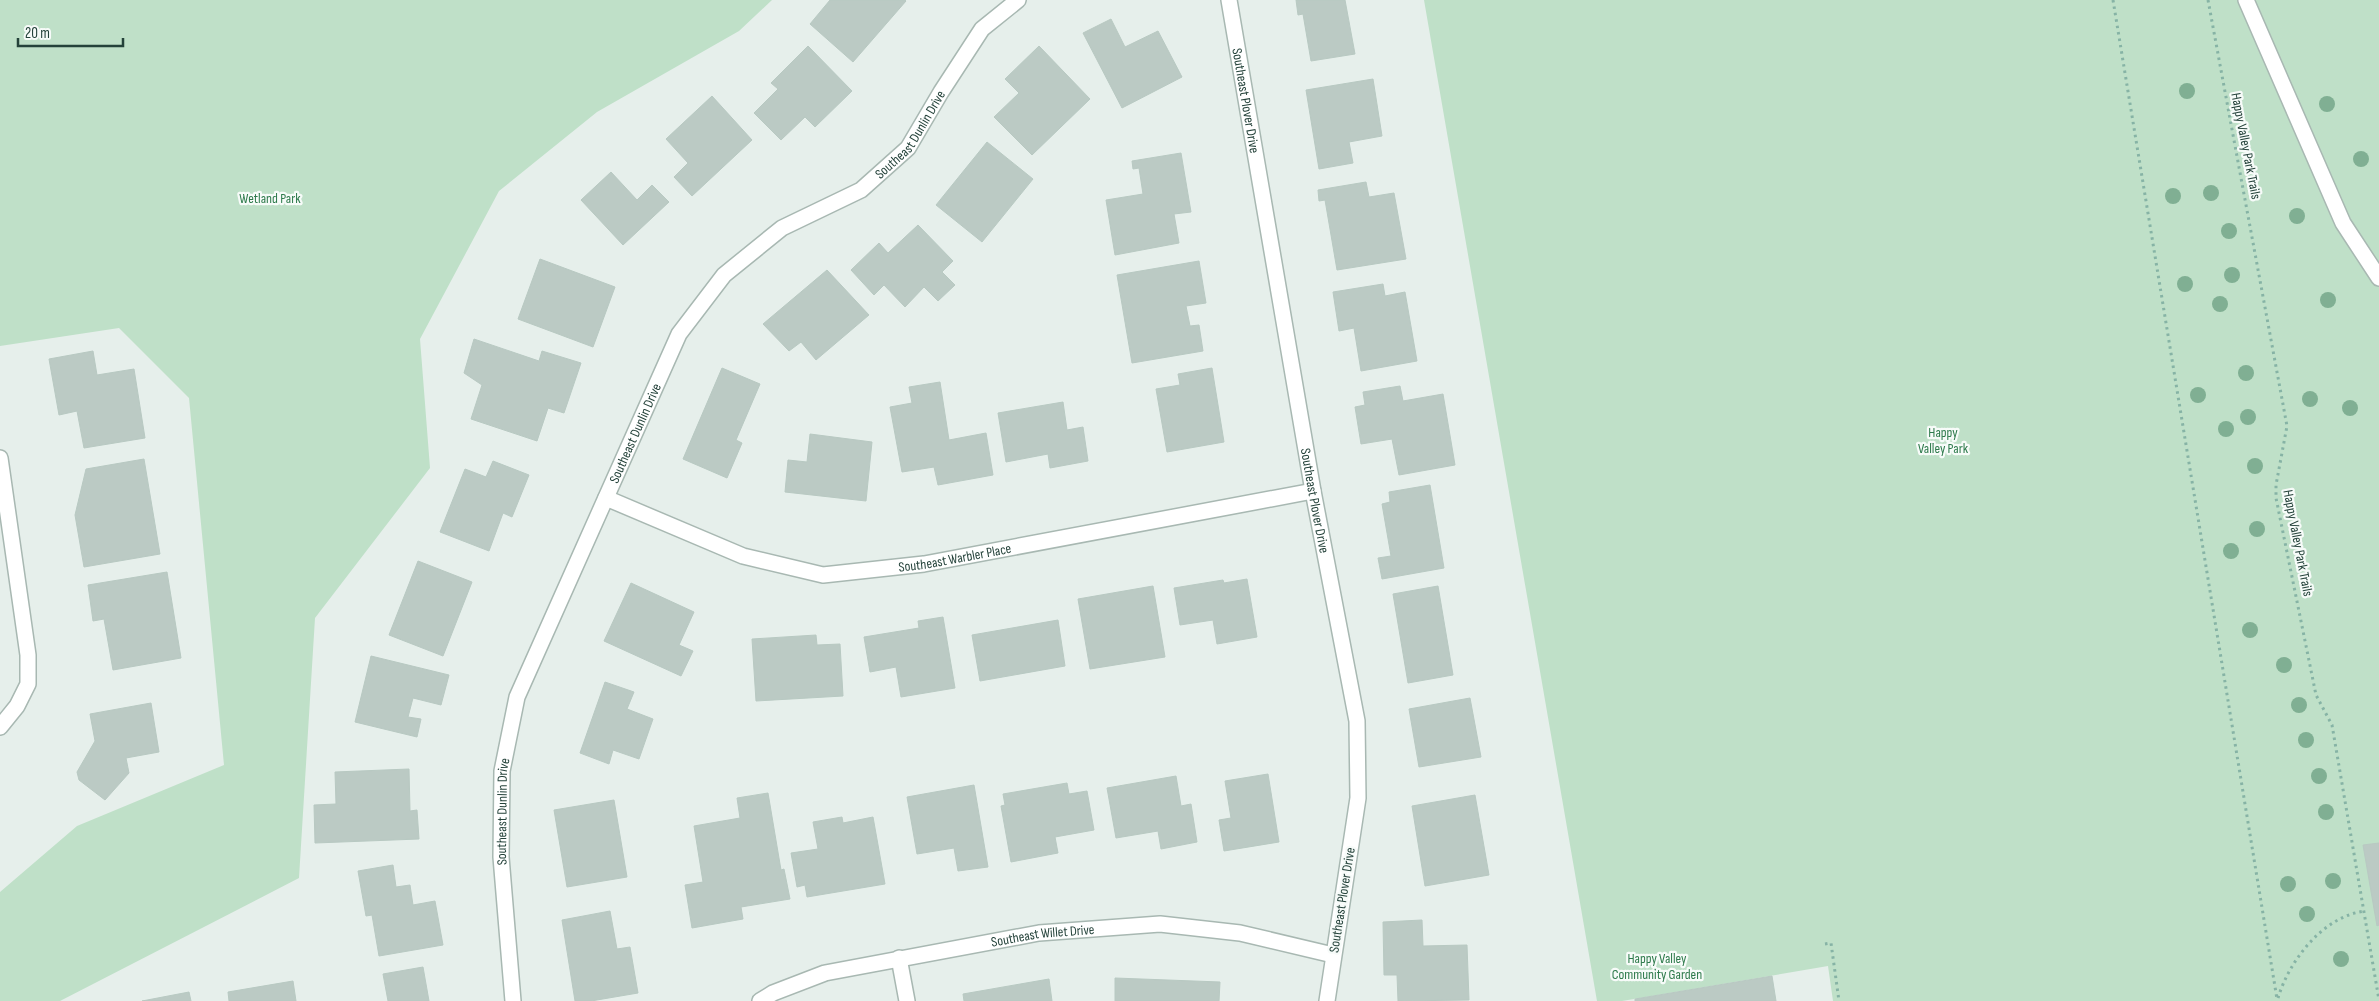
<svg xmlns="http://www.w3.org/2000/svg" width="2379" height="1001" viewBox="0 0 2379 1001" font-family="'Sofia Sans Condensed',sans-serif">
<rect width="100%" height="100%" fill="#e6efeb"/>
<!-- green -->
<g fill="#bfe0c8">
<polygon points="0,0 772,0 739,31 597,112 499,191 420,339 430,468 315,618 299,878 60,1001 0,1001 0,892 77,826 224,765 189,398 119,328 0,346"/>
<polygon points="1424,0 2379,0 2379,1001 1833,1001 1828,966 1622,1001 1597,1001"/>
</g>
<!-- building -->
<g fill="#bbcac4" stroke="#b8c9c2">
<polygon points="830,0 905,0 906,1 853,62 810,24"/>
<polygon points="1296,0 1345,0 1355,54 1311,61 1303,14 1298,15"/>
<polygon points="1111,19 1125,47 1158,31 1182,77 1122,108 1083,33"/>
<polygon points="808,46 852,91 815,127 805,117 781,140 754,113 778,89 771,83"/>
<polygon points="1039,46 1090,99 1032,155 994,117 1019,93 1005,79"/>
<polygon points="1373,79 1382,136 1349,142 1353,163 1319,169 1306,90"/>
<polygon points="712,96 752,140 692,196 674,177 688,163 666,139"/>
<polygon points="987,142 1033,179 982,242 936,205"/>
<polygon points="1181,153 1191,212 1174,214 1179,243 1115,255 1106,200 1143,194 1139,168 1133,169 1132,161"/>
<polygon points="611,172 637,200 652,185 669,202 623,245 581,200"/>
<polygon points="1366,182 1369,197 1394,193 1406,259 1337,270 1325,200 1319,201 1318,190"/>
<polygon points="918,225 953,261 942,272 955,285 938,301 924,287 905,307 884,285 874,295 851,270 879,243 888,253"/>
<polygon points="540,259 615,287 593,347 518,319"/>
<polygon points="1199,261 1206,303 1186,306 1190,326 1199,325 1203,351 1132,363 1117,275"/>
<polygon points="827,270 869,315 816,360 801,342 789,351 763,324"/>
<polygon points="1383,284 1385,296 1405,292 1417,361 1361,371 1354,328 1339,331 1333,292"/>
<polygon points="474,339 539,361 542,351 581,363 564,413 548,408 537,441 471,419 482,385 464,373"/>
<polygon points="93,351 97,375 134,369 145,438 84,448 77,411 59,415 49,359"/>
<polygon points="722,368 760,384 736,440 742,443 727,478 683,459"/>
<polygon points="1212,368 1224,442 1167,452 1156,389 1180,385 1178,374"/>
<polygon points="940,382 949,440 986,433 993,475 938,485 934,467 902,472 890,407 912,403 909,387"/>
<polygon points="1400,386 1403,401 1443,394 1455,465 1399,475 1392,439 1361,444 1355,407 1365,405 1363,392"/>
<polygon points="1063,402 1067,430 1083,427 1088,461 1050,468 1048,454 1006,462 998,413"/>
<polygon points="810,434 872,442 866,501 785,492 788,460 807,462"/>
<polygon points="144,459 160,554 84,567 75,515 86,469"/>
<polygon points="493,461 529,475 512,517 503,513 489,551 440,532 465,469 486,477"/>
<polygon points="1430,485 1444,568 1382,579 1378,558 1391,556 1382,504 1390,502 1389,492"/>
<polygon points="418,561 472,582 443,656 389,635"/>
<polygon points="167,572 181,658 113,670 104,619 93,621 88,585"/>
<polygon points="1247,579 1257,637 1217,644 1213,620 1180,625 1174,588 1223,580 1224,583"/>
<polygon points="631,583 694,612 679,645 693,651 681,676 604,641"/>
<polygon points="1153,586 1165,657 1090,669 1078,599"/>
<polygon points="1438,586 1453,675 1408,683 1393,594"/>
<polygon points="943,617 955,688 901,697 896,667 870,672 864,637 919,628 918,621"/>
<polygon points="1058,620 1065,666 980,681 972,635"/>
<polygon points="816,635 817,645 840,644 843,696 756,701 752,639"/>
<polygon points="371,656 449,675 441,705 413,698 408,717 421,719 417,737 355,722"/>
<polygon points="605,682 634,692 627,709 653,719 639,759 613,750 609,764 580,753"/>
<polygon points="1470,698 1481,757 1419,767 1409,709"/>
<polygon points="151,703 159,752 126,758 129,773 105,800 79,780 77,772 95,741 90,714"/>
<polygon points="409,769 410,811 417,810 419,839 315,843 314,805 336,804 335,772"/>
<polygon points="1268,774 1279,842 1224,851 1219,820 1231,818 1225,781"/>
<polygon points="1176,776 1181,806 1191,804 1197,842 1161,849 1158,831 1116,838 1107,788"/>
<polygon points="1067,783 1069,794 1087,791 1094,830 1055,837 1058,853 1011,862 1001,806 1005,805 1003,794"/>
<polygon points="974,785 988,867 958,871 954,848 917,854 907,797"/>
<polygon points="768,793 781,870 784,869 790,899 741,907 743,919 692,928 685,885 703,882 694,826 740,818 737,798"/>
<polygon points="1475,795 1489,875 1425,886 1412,806"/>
<polygon points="614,800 627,877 567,887 554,810"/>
<polygon points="842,817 843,823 873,817 885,884 807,897 805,885 797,887 791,853 818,849 813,822"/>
<polygon points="2379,843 2379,925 2377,926 2363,845"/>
<polygon points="393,865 396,887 410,885 413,905 435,901 443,945 379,956 372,915 366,916 358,871"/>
<polygon points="610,911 617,949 630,947 638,993 591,1001 575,1001 562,920"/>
<polygon points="1422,920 1423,946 1467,945 1469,1000 1398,1001 1397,975 1384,975 1383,922"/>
<polygon points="423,967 429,1001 388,1001 383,974"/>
<polygon points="1772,976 1776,1001 1635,1001 1635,999"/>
<polygon points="1115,978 1220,982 1219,1001 1115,1001"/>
<polygon points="1049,979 1052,1001 964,1001 963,994"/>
<polygon points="293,981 296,1001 229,1001 228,992"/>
<polygon points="189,992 191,1001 142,1001"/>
</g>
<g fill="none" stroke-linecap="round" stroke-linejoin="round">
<defs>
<g id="minor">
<path id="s1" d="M1229 0 1313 491 1357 721 1358 798 1327 1001"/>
<polyline points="2246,0 2343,223 2379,278"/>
<polyline points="0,458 28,655 28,684 17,706 0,727"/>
<path id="s2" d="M606 498 743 556 823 575 924 564 1313 491"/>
<polyline points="899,958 907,1001"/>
<path id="s3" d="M513 1001 501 857 502 771 517 697 679 334 724 275 782 228 861 190 908 148 941 92 982 29 1018 0"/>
<path id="s4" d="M760 1001 773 993 825 973 1039 933 1160 924 1240 933 1333 955"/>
</g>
</defs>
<!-- minor casing -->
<use href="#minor" stroke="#a8b8b2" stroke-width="18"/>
<!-- path -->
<g stroke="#86b3a5" stroke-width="3" stroke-dasharray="2.5 4" stroke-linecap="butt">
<polyline points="2113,0 2277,999"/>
<polyline points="2208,0 2287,426 2276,485 2276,498 2316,695 2332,725 2379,1000"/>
<polyline points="1825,944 1831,943 1839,1001"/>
<path d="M2278 998C2289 961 2323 916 2365 911"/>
</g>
<!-- minor -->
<use href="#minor" stroke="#fff" stroke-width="15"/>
</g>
<!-- trees -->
<g fill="#80af93">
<circle cx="2187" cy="91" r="8"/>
<circle cx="2327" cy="104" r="8"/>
<circle cx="2361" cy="159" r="8"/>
<circle cx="2211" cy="193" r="8"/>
<circle cx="2173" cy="196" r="8"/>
<circle cx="2297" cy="216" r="8"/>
<circle cx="2229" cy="231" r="8"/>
<circle cx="2232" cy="275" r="8"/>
<circle cx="2185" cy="284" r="8"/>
<circle cx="2328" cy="300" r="8"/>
<circle cx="2220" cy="304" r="8"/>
<circle cx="2246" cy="373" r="8"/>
<circle cx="2198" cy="395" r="8"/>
<circle cx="2310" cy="399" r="8"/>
<circle cx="2350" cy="408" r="8"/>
<circle cx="2248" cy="417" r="8"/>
<circle cx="2226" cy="429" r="8"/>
<circle cx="2255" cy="466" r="8"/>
<circle cx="2257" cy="529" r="8"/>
<circle cx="2231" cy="551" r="8"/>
<circle cx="2250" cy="630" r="8"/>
<circle cx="2284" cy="665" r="8"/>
<circle cx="2299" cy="705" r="8"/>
<circle cx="2306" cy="740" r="8"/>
<circle cx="2319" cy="776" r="8"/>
<circle cx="2326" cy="812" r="8"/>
<circle cx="2333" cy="881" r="8"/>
<circle cx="2288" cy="884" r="8"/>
<circle cx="2307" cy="914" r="8"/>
<circle cx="2341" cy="959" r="8"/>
</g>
<g text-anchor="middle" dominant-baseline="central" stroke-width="4.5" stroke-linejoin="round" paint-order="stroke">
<!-- street labels -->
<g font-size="14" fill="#24423a" stroke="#f7fbf9">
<text stroke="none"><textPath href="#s1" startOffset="102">Southeast Plover Drive</textPath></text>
<text stroke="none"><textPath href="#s3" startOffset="1015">Southeast Dunlin Drive</textPath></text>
<text transform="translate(2246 146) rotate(79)">Happy Valley Park Trails</text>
<text stroke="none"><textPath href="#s3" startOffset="595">Southeast Dunlin Drive</textPath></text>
<text stroke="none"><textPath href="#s1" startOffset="508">Southeast Plover Drive</textPath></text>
<text transform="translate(2298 543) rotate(79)">Happy Valley Park Trails</text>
<text stroke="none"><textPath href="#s2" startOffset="364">Southeast Warbler Place</textPath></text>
<text stroke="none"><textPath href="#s3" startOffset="190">Southeast Dunlin Drive</textPath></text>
<text transform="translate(1342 900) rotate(-81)">Southeast Plover Drive</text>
<text stroke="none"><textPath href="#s4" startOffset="292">Southeast Willet Drive</textPath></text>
</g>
<!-- park labels -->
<g font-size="14" fill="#2d7a4b" stroke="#f7fbf9">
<text x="270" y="198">Wetland Park</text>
<text x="1943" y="432">Happy<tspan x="1943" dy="16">Valley Park</tspan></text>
<text x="1657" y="958">Happy Valley<tspan x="1657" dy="16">Community Garden</tspan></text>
</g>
</g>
<!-- scale -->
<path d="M18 38v8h105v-8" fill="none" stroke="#24423a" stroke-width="2.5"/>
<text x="25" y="38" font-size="15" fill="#24423a" stroke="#f7fbf9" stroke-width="4" paint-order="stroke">20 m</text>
</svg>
